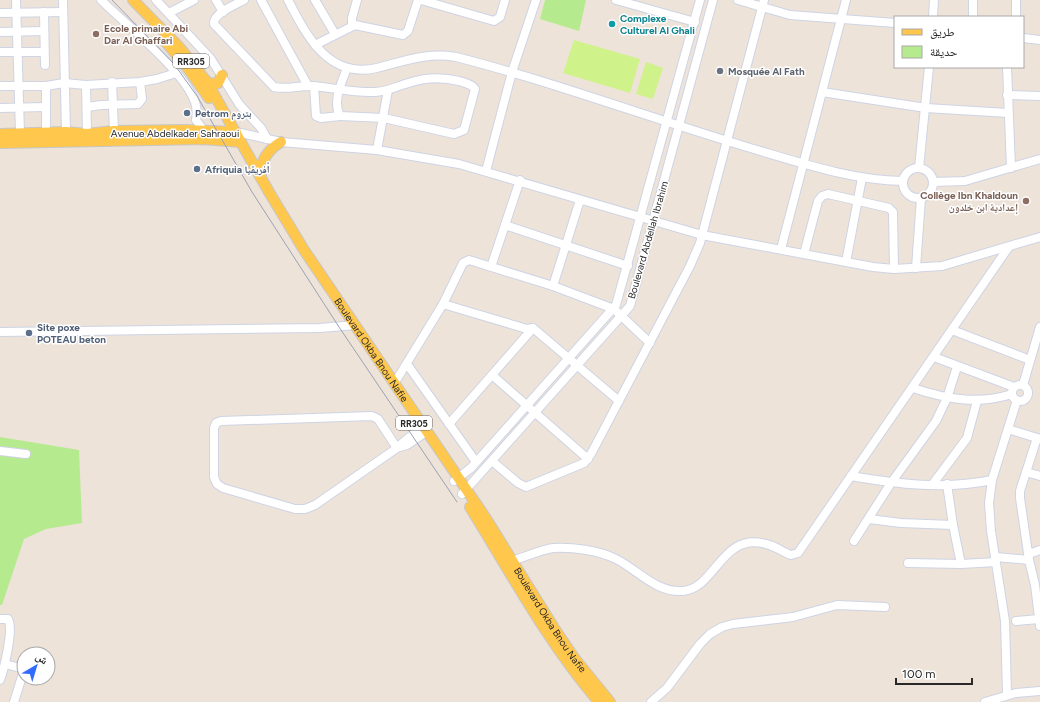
<svg xmlns="http://www.w3.org/2000/svg" width="1040" height="702" viewBox="0 0 1040 702" font-family="Figtree,'Noto Naskh Arabic',sans-serif">
<rect width="100%" height="100%" fill="#ede3d9"/>
<!-- green -->
<g fill="#b6ea8f">
<polygon points="545,0 586,0 579,31 540,19"/>
<polygon points="0,437 79,450 82,523 46,529 24,539 2,605 0,605"/>
</g>
<!-- pitch -->
<g fill="#cff38a">
<polygon points="574,40 640,59 630,93 563,73"/>
<polygon points="646,62 663,68 653,99 636,94"/>
</g>
<g fill="none" stroke-linecap="round" stroke-linejoin="round">
<defs>
<g id="minor">
<polyline points="16,0 20,133"/>
<polyline points="63,0 66,132"/>
<path d="M101 0C127 26 183 69 195 102 197 108 197 114 196 120L204 131"/>
<polyline points="156,0 211,59 239,104 261,128 267,139"/>
<polyline points="216,0 223,12"/>
<path d="M244 0C235 5 213 13 214 24L274 87C286 90 301 85 314 86 334 88 355 93 375 92 385 92 393 88 402 85 422 78 438 76 459 81 465 83 472 84 475 89L464 130 454 134 384 118 340 116C332 101 342 82 347 68"/>
<polyline points="261,0 308,86"/>
<path d="M288 0C307 37 329 79 377 68 405 61 427 52 456 57 554 82 650 118 747 147 798 162 850 180 903 181"/>
<polyline points="315,0 335,34"/>
<polyline points="421,0 494,21 500,17 505,0"/>
<polyline points="616,0 695,22"/>
<polyline points="738,0 790,15 895,23"/>
<polyline points="44,12 45,65"/>
<polyline points="0,13 63,12"/>
<polyline points="169,13 194,0"/>
<polyline points="933,17 934,0"/>
<polyline points="973,17 973,0"/>
<polyline points="1016,17 1016,0"/>
<polyline points="352,26 352,18 357,0"/>
<polyline points="0,32 44,31"/>
<polyline points="1023,38 1040,40"/>
<polyline points="315,45 355,25 403,35 408,31 418,0"/>
<polyline points="0,52 44,52"/>
<polyline points="1007,67 1011,168"/>
<polyline points="112,82 114,131"/>
<polyline points="86,85 87,134"/>
<polyline points="0,86 46,86 64,83 86,85 140,82 157,79 176,73"/>
<polyline points="46,86 46,133"/>
<polyline points="314,86 316,116 321,118 340,116"/>
<polyline points="822,92 926,108 1008,113"/>
<polyline points="1007,95 1040,96"/>
<polyline points="87,107 101,105 138,104 142,99 140,82"/>
<polyline points="0,108 46,107"/>
<polyline points="236,132 281,142 377,150 459,164 702,235 873,267 894,269 942,266 1040,237"/>
<polyline points="377,150 388,90"/>
<polyline points="919,168 929,67"/>
<circle cx="918" cy="183" r="15"/>
<polyline points="486,171 512,72 536,0"/>
<polyline points="933,182 965,181 1040,159"/>
<polyline points="505,225 628,266"/>
<polyline points="781,249 846,0"/>
<polyline points="804,254 818,201 822,196 828,194 889,208 893,212 894,269"/>
<polyline points="846,262 862,178"/>
<polyline points="491,267 520,180"/>
<polyline points="916,268 921,198"/>
<polyline points="553,286 580,200"/>
<polyline points="443,304 527,329 533,328 619,401"/>
<polyline points="952,330 1030,360"/>
<polyline points="0,332 320,328 355,325"/>
<polyline points="934,357 1014,387"/>
<polyline points="407,364 476,462"/>
<polyline points="492,375 588,459"/>
<polyline points="394,384 443,304 463,263 469,260 553,286 614,309 650,343"/>
<circle cx="1020" cy="393" r="8"/>
<polyline points="1023,385 1040,327"/>
<path d="M913 388C946 399 978 405 1012 394"/>
<polyline points="449,424 533,328"/>
<polyline points="1008,429 1040,439"/>
<polyline points="1037,438 1020,491 1020,498 1029,560 1035,585 1040,626"/>
<polyline points="399,447 407,445 426,432"/>
<path d="M397 448 378 419 372 416 221 421 216 423 214 428V477L217 484 223 488 295 509H305L315 505 397 448C405 440 413 434 423 427"/>
<polyline points="0,451 26,454"/>
<polyline points="492,461 518,483 526,487 584,463 591,454 690,266 700,243 764,0"/>
<polyline points="1026,472 1040,476"/>
<path d="M851 476C897 484 945 490 992 480"/>
<polyline points="454,481 471,468 616,305 700,0"/>
<polyline points="947,484 953,525 961,564"/>
<polyline points="932,485 967,438 977,401"/>
<polyline points="462,494 630,306 713,0"/>
<polyline points="869,519 901,523 953,525"/>
<polyline points="854,541 891,483 936,421 947,398 957,367"/>
<polyline points="1029,554 1040,550"/>
<polyline points="995,557 1029,560"/>
<path d="M512 561C525 557 540 550 553 548 572 547 598 550 616 559 638 570 656 593 683 591 716 588 721 532 766 544 775 546 783 552 791 555L798 553 1008 248"/>
<polyline points="908,563 961,564 996,562"/>
<path d="M0 619H8C14 629 4 669 0 680"/>
<polyline points="1016,621 1039,619"/>
<polyline points="5,664 24,669"/>
<polyline points="1007,694 1005,621 991,531 989,503 992,480 1017,400"/>
<polyline points="14,702 24,670"/>
<polyline points="651,702 667,688 700,644 710,634 722,627 733,624 793,617 837,605 885,607"/>
<polyline points="985,702 1016,693 1040,691"/>
</g>
<g id="major">
<path id="s1" d="M133 0 180 48 207 82 269 192 304 250 485 517 554 628 575 659 610 702"/>
<polyline points="165,41 187,67 209,98"/>
<polyline points="207,82 213,84 218,83 222,75"/>
<polyline points="0,134 66,132 87,134 114,131 184,130 236,132"/>
<polyline points="0,143 203,139 241,142"/>
<path d="M261 178C260 162 267 150 281 142"/>
<path d="M470 507C511 573 548 643 599 702"/>
</g>
</defs>
<!-- minor casing -->
<use href="#minor" stroke="#ced4e4" stroke-width="10"/>
<!-- major casing -->
<use href="#major" stroke="#c7c7c7" stroke-width="12"/>
<!-- minor -->
<use href="#minor" stroke="#fff" stroke-width="8"/>
<!-- major -->
<use href="#major" stroke="#ffc74c" stroke-width="10"/>
<!-- tram -->
<polyline stroke="#9ba1b6" stroke-width="1" points="112,0 174,64 197,96 252,192 339,327 457,502"/>
</g>
<!-- markers -->
<circle fill="#0f9aa8" stroke="#fff" stroke-width="1.5" cx="612" cy="24" r="4"/>
<g fill="#8d6e63" stroke="#fff" stroke-width="1.5">
<circle cx="96" cy="34" r="4"/>
<circle cx="1026" cy="201" r="4"/>
</g>
<circle fill="#6b7280" stroke="#fff" stroke-width="1.5" cx="720" cy="71" r="4"/>
<g fill="#5c6f8a" stroke="#fff" stroke-width="1.5">
<circle cx="187" cy="113" r="4"/>
<circle cx="197" cy="169" r="4"/>
<circle cx="29" cy="333" r="4"/>
</g>
<g text-anchor="middle" dominant-baseline="central" stroke-width="3" stroke-linejoin="round" paint-order="stroke">
<!-- shield labels -->
<g fill="#fff" stroke="#696969" stroke-width="1">
<rect x="173" y="54" width="36" height="14" rx="3"/>
<rect x="396" y="416" width="36" height="14" rx="3"/>
</g>
<g font-size="9" font-weight="bold" fill="#292929">
<text x="191" y="61">RR305</text>
<text x="414" y="423">RR305</text>
</g>
<!-- culture labels -->
<g font-size="10" font-weight="bold" fill="#0d838f" stroke="#fff" text-anchor="start">
<text x="620" y="18">Complexe<tspan x="620" dy="12">Culturel Al Ghali</tspan></text>
</g>
<!-- education labels -->
<g font-size="10" font-weight="bold" fill="#785e54" stroke="#fff" text-anchor="start">
<text x="104" y="28">Ecole primaire Abi<tspan x="104" dy="12">Dar Al Ghaffari</tspan></text>
<text x="1018" y="195" text-anchor="end">Collège Ibn Khaldoun<tspan x="1018" dy="12">إعدادية ابن خلدون</tspan></text>
</g>
<!-- worship labels -->
<g font-size="10" font-weight="bold" fill="#5b616d" stroke="#fff" text-anchor="start">
<text x="728" y="71">Mosquée Al Fath</text>
</g>
<!-- service labels -->
<g font-size="10" font-weight="bold" fill="#4e5e75" stroke="#fff" text-anchor="start">
<text x="195" y="113">Petrom بتروم</text>
<text x="205" y="169">Afriquia أفريقيا</text>
<text x="37" y="327">Site poxe<tspan x="37" dy="12">POTEAU beton</tspan></text>
</g>
<!-- street labels -->
<g font-size="10" fill="#292929" stroke="#fff">
<text x="175" y="133">Avenue Abdelkader Sahraoui</text>
<text transform="translate(648 240) rotate(-74)">Boulevard Abdellah Ibrahim</text>
<text stroke="none"><textPath href="#s1" startOffset="425">Boulevard Okba Bnou Nafie</textPath></text>
<text stroke="none"><textPath href="#s1" startOffset="749">Boulevard Okba Bnou Nafie</textPath></text>
</g>
</g>
<!-- legend -->
<rect x="894" y="16" width="130" height="52" fill="#ffffff" stroke="#a9a9a9"/>
<rect x="902" y="29" width="20" height="6" fill="#ffc74c" stroke="#a9a9a9"/>
<text x="930" y="36" font-size="12" fill="#292929">طريق</text>
<rect x="902" y="46" width="20" height="12" fill="#b6ea8f" stroke="#a9a9a9"/>
<text x="930" y="56" font-size="12" fill="#292929">حديقة</text>
<!-- north arrow -->
<g transform="translate(36 666) rotate(38)"><circle r="19" fill="#ffffff" stroke="#a9a9a9"/>
<path d="M0-3L7 15L0 10L-7 15Z" fill="#346bff"/>
<text y="-6" font-size="11" font-weight="bold" text-anchor="middle" fill="#292929">ش</text>
</g>
<!-- scale -->
<path d="M896 678v6h76v-6" fill="none" stroke="#292929" stroke-width="2"/>
<text x="902" y="678" font-size="12" fill="#292929" stroke="#ffffff" stroke-width="3" paint-order="stroke">100 m</text>
</svg>
